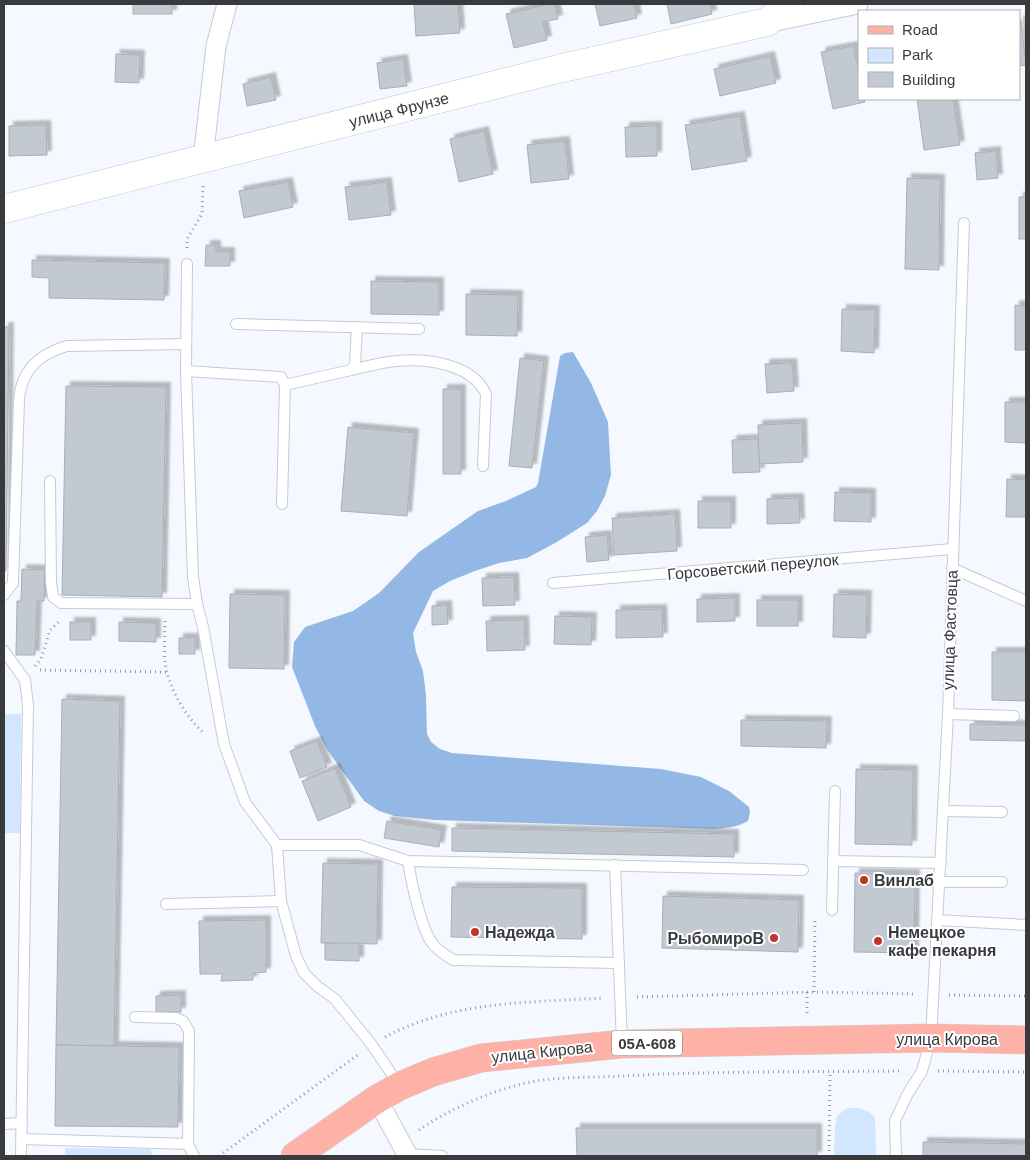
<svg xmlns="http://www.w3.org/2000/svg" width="1030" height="1160" viewBox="0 0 1030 1160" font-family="Helvetica,sans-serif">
<defs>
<filter id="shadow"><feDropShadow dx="4.5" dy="-4.5" stdDeviation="1" flood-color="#0004"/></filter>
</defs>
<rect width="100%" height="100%" fill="#f5f9ff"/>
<!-- green -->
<g fill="#d2e6ff">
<polygon points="4,714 21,714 20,833 4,833"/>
<path d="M847 1108C857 1107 868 1110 875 1117L876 1156H834L835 1126 837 1116Z"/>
<polygon points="65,1148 151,1149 152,1156 65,1156"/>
</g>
<!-- forest -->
<path fill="#94b8e6" d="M573 352 591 383 608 422 611 475 605 496 597 511 587 523 557 542 527 558 499 563 475 571 450 581 433 591 413 633 416 652 423 671 426 695 427 734 431 742 440 749 452 753 661 769 701 777 729 791 749 807 750 813 748 821C737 827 727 828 715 829L435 820 395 816 379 811 364 801 328 751 315 726 292 667 294 642 305 627 353 611 379 593 419 552 478 511 506 501 536 487 538 483 560 356 565 353Z"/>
<!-- building -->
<g fill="#c2c9d1" stroke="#a9afb7" filter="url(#shadow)">
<rect x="133" y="4" width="39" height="10"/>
<polygon points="414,4 458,4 460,33 416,36"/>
<polygon points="550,4 555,4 558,19 543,22 547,40 514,48 506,14"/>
<polygon points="595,4 634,4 637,18 600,26"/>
<polygon points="667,4 710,4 712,14 671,24"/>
<polygon points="1021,20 1026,65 1019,66 1019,21"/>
<polygon points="853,46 859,72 859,99 864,99 865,102 833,109 821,52"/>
<polygon points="116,54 140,55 139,83 115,82"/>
<polygon points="770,56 776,83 720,96 714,69"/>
<polygon points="403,59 407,86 380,89 377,63"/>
<polygon points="271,77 276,100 247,106 243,84"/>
<polygon points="917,99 953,99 960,145 924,150"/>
<polygon points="740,116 747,161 692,170 685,125"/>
<polygon points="46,125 47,155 9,156 9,126"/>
<polygon points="657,126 657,156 626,157 625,127"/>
<polygon points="484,131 493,174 459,182 450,139"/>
<polygon points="565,141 569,179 531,183 527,145"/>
<polygon points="996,151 998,178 977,180 975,153"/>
<polygon points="907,178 940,179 939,270 905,269"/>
<polygon points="288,182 293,207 244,218 239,191"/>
<polygon points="387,182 391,215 349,220 345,187"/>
<rect x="1019" y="197" width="7" height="42"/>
<polygon points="206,245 216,245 216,252 230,252 230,266 205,266"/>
<polygon points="32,260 165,263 164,300 49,298 49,278 32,277"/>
<polygon points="371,281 439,282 439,315 371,314"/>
<polygon points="466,294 518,295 517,336 466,335"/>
<polygon points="1015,305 1026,306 1026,350 1015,350"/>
<polygon points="842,309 875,310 874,353 841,351"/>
<polygon points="4,327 9,327 6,571 4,571"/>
<polygon points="520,358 544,361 532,468 509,466"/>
<polygon points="792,363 794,391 767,393 765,364"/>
<polygon points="66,386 166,387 162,597 62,595"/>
<rect x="443" y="389" width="18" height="85"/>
<polygon points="1005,402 1026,402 1026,443 1005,442"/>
<polygon points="802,423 803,462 759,464 758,425"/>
<polygon points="348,427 414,433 407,516 341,511"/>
<polygon points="758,439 760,472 733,473 732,440"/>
<polygon points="1007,479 1026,480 1026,517 1006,517"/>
<polygon points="835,492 871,493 871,522 834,521"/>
<polygon points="799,498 800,523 767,524 767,499"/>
<rect x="698" y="501" width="33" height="27"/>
<polygon points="675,514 677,551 614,555 612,518"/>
<polygon points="607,535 609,560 587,562 585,537"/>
<polygon points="22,569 45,570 44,601 37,601 35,655 16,655 17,601 21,601"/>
<polygon points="514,577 515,605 483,606 482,578"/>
<polygon points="230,594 285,595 284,669 229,668"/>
<polygon points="834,594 867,595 866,638 833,637"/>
<polygon points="735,598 735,621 697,622 697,599"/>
<rect x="757" y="600" width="41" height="26"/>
<polygon points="447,605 448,624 432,625 432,606"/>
<polygon points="662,609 663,637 616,638 616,610"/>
<polygon points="555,616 592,617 591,645 554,644"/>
<polygon points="524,620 525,650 487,651 486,621"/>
<rect x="70" y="622" width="21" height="18"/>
<polygon points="119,622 156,623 156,642 119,641"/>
<rect x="179" y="638" width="16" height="16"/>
<polygon points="992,652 1026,652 1026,701 992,700"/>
<polygon points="62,699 120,701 114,1046 56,1045"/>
<polygon points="741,720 827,721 826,748 741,746"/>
<polygon points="970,724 1026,725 1026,741 970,740"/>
<polygon points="317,741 327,767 300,778 290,751"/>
<polygon points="335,768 351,807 318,821 302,781"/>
<polygon points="856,769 913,770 912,845 855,844"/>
<polygon points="387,821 442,830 439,847 384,838"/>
<polygon points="452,828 734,834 734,857 452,851"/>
<polygon points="323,863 378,864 377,944 321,943"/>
<polygon points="855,873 915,874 914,953 854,952"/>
<polygon points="452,887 582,888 582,939 451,937"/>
<polygon points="663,896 799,900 798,952 662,948"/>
<polygon points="266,920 266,972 253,973 253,980 221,981 222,974 200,974 199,921"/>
<polygon points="325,943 359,943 359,961 325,960"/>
<polygon points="181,995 181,1012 156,1012 156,996"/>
<polygon points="56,1045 179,1047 178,1127 55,1126"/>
<polygon points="576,1128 817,1128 817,1156 577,1156"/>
<polygon points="923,1142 1026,1144 1026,1156 923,1156"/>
</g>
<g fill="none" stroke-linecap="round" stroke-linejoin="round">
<defs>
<g id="service">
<polyline points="187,264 186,371 193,577 197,604 203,627 224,744 245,802 277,845 281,901 296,956 304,973 317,986 335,999 372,1045 399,1085"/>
<polyline points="236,324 419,329"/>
<path d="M351 370C366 367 381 362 397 361 427 358 472 364 486 394L483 466"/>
<polyline points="186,371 281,377 285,385 282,504"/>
<polyline points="285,385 351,370 355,364 357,327"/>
<polyline points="50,481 51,582 53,597 61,603 197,604"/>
<polyline points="952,568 1026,601"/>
<polyline points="553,583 952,549"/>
<path d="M4 595 13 583 19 400C21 370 39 354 67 346L186 344"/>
<polyline points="4,651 25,680 28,705 21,1156"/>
<polyline points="948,714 1014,716"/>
<polyline points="943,811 1002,812"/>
<polyline points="277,845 359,845 408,861 803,870"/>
<path d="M408 861C411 881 421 928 432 943 438 951 446 955 453 960L619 963"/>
<polyline points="833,861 941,863"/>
<polyline points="615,865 622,1043"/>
<polyline points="940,882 1002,882"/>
<polyline points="166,904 281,901"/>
<polyline points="832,910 835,791"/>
<polyline points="937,920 1026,925"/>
<polyline points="4,1124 22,1123"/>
<polyline points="22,1139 188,1144 189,1031 183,1021 176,1018 135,1017"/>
<polyline points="188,1144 194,1156"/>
<polyline points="407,1154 442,1156"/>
<polyline points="896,1156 895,1121 907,1095 922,1071 931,1038 948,714 964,223"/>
</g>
<g id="minor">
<polyline points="771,22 858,4"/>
<polyline points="203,159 216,46 227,4"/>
<polyline points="377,1099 408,1156"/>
</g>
<polyline id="secondary" points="4,209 558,69 767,22 789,4"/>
<polyline id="primary" points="295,1156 377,1099 400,1086 433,1072 481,1058 622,1044 931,1038 1026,1040"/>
</defs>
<!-- service casing -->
<use href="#service" stroke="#c4cbd3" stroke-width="12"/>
<!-- minor casing -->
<use href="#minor" stroke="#c4cbd3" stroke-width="21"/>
<!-- secondary casing -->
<use href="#secondary" stroke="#c4cbd3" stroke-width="29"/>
<!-- primary casing -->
<use href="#primary" stroke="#d3d4d5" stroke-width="29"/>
<!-- path -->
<g stroke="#96999e" stroke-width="3" stroke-dasharray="1 4" stroke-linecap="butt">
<polyline points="187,248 187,239 202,214 203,186"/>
<path d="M165 621C165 635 164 648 165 661 167 685 186 718 204 733"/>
<polyline points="35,666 41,659 50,630 61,620"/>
<polyline points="40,670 167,672"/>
<polyline points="807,992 807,1014"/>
<polyline points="814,992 815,917"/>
<polyline points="949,995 1026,996"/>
<polyline points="637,997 814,992 916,994"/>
<path d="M385 1037C455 1000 527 1003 603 998"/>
<polyline points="938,1071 1026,1072"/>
<path d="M419 1130C448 1110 488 1092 522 1084 554 1076 589 1078 621 1076 714 1071 808 1072 902 1071"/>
<polyline points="219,1156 359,1054"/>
<polyline points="829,1156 830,1072"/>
</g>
<!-- service -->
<use href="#service" stroke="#fff" stroke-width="10"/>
<!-- minor -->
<use href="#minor" stroke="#fff" stroke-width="19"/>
<!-- secondary -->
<use href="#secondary" stroke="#fff" stroke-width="28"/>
<!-- primary -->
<use href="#primary" stroke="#feb2a7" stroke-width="28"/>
</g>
<!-- markers -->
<g fill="#c13427" stroke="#fff" stroke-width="2">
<circle cx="864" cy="880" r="5"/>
<circle cx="475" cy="932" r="5"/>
<circle cx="774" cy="938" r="5"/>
<circle cx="878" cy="941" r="5"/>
</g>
<g text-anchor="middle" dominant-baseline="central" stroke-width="4" stroke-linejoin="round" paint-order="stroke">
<!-- shield labels -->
<rect fill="#fff" stroke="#747578" stroke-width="1" x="612" y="1030.5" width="70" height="25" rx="4"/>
<g font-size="15" font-weight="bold" fill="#383a3e">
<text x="647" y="1043">05А-608</text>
</g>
<!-- street labels -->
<g font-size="16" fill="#383a3e" stroke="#fff">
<text transform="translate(399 110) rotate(-14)">улица Фрунзе</text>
<text transform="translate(753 567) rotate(-5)">Горсоветский переулок</text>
<text transform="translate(950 630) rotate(-88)">улица Фастовца</text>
<text x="947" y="1039">улица Кирова</text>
<text transform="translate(542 1052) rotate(-6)">улица Кирова</text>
</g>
<!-- poi labels -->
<g font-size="16" font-weight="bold" fill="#383a3e" stroke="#fff" text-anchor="start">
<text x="874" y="880">Винлаб</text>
<text x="485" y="932">Надежда</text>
<text x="888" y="932">Немецкое<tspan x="888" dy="18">кафе пекарня</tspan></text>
<text x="764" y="938" text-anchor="end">РыбомироВ</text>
</g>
</g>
<!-- border -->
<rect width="1030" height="1160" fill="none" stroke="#383a3e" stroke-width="10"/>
<!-- legend -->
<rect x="858" y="10" width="162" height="90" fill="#ffffff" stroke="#afb0b2"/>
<rect x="868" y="26" width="25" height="8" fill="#feb2a7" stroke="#afb0b2"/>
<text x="902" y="35" font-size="15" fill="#383a3e">Road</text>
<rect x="868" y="48" width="25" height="15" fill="#d2e6ff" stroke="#afb0b2"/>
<text x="902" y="60" font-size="15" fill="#383a3e">Park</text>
<rect x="868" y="72" width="25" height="15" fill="#c2c9d1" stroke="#afb0b2"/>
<text x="902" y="85" font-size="15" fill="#383a3e">Building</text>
</svg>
